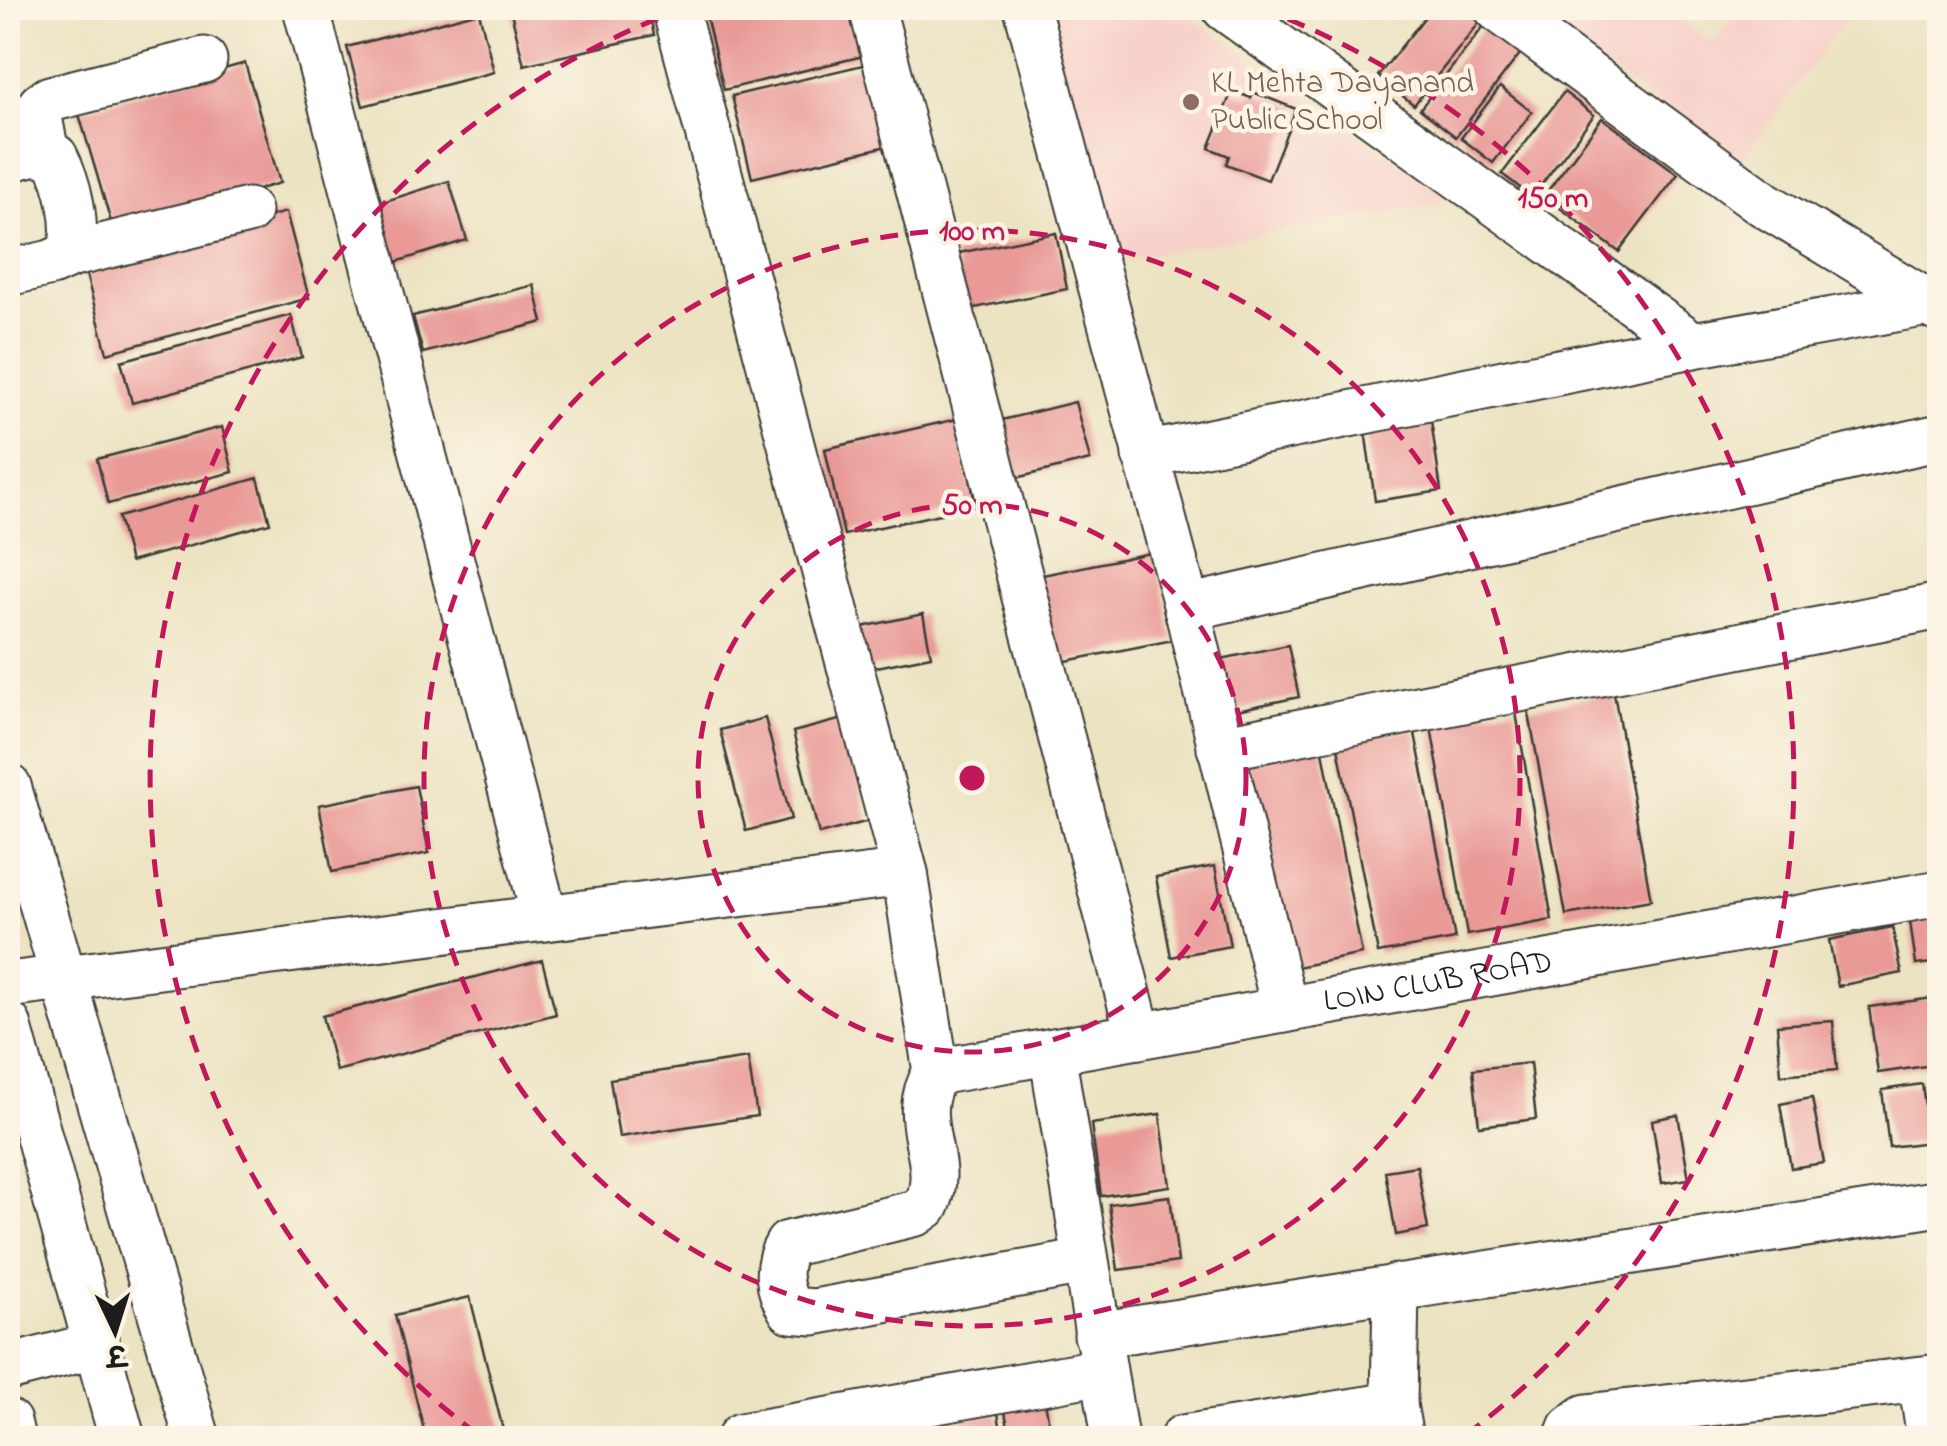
<svg xmlns="http://www.w3.org/2000/svg" width="1947" height="1446" viewBox="0 0 1947 1446" font-family="'Indie Flower','Playpen Sans Deva',sans-serif">
<rect width="100%" height="100%" fill="#fcf5e5"/>
<filter id="ink" filterUnits="userSpaceOnUse"><feTurbulence type="fractalNoise" baseFrequency=".01" numOctaves="2"/><feDisplacementMap in="SourceGraphic" scale="20" xChannelSelector="R" yChannelSelector="G"/><feConvolveMatrix kernelMatrix="1 2 1 2 8 2 1 2 1" color-interpolation-filters="sRGB"/></filter>
<filter id="wash" filterUnits="userSpaceOnUse"><feTurbulence type="fractalNoise" baseFrequency=".0048" numOctaves="4" result="noise"/><feDisplacementMap in="SourceGraphic" scale="40" xChannelSelector="R" yChannelSelector="G"/><feGaussianBlur stdDeviation="2.25" result="paint"/><feColorMatrix in="noise" values="0 0 0 0 0 0 0 0 0 0 0 0 0 0 0 0 0 1.4 0 .05"/><feComposite in="paint" operator="in"/></filter>
<g filter="url(#wash)">
<rect width="100%" height="100%" fill="#ece3c2"/>
<!-- built -->
<g fill="#f7d0c9">
<polygon points="1043,8 1178,8 1447,197 1440,203 1113,261"/>
<polygon points="1588,8 1647,8 1645,10 1659,20 1667,9 1714,43 1741,8 1768,26 1783,8 1853,8 1739,164 1566,37"/>
</g>
<g id="blocks">
<!-- building -->
<g fill="#e99a97">
<polygon points="510,8 648,8 654,35 524,65"/>
<polygon points="704,8 851,8 863,56 724,90"/>
<polygon points="1432,8 1470,8 1483,18 1414,105 1378,76"/>
<polygon points="479,12 494,72 363,106 347,47"/>
<polygon points="1487,22 1523,50 1456,137 1420,109"/>
<polygon points="245,63 280,183 114,232 78,111"/>
<polygon points="867,64 887,146 752,178 732,96"/>
<polygon points="1500,87 1532,112 1493,163 1461,138"/>
<polygon points="1232,91 1251,98 1253,92 1296,109 1268,180 1226,164 1229,156 1209,148"/>
<polygon points="1564,92 1594,115 1532,197 1502,174"/>
<polygon points="1602,118 1678,174 1619,252 1544,196"/>
<polygon points="449,181 467,240 393,263 376,204"/>
<polygon points="286,212 309,298 107,353 84,267"/>
<polygon points="1056,233 1067,289 965,310 954,254"/>
<polygon points="534,285 543,322 423,353 413,316"/>
<polygon points="291,315 302,357 132,403 121,361"/>
<polygon points="1075,402 1090,460 1008,480 994,422"/>
<polygon points="1430,413 1441,491 1375,501 1364,423"/>
<polygon points="957,419 976,506 844,535 825,449"/>
<polygon points="222,427 233,472 108,504 97,459"/>
<polygon points="258,478 270,523 130,562 118,517"/>
<polygon points="1155,552 1173,640 1056,663 1038,576"/>
<polygon points="923,614 931,656 857,671 848,630"/>
<polygon points="1288,645 1299,697 1218,714 1207,662"/>
<polygon points="1614,693 1651,900 1566,915 1528,708"/>
<polygon points="1515,707 1552,920 1467,935 1430,721"/>
<polygon points="765,718 791,819 746,831 720,730"/>
<polygon points="843,719 869,821 819,834 793,732"/>
<polygon points="1414,728 1455,939 1378,953 1337,742"/>
<polygon points="1322,746 1362,954 1287,969 1247,761"/>
<polygon points="416,786 429,853 332,872 319,805"/>
<polygon points="1215,866 1230,946 1171,957 1156,877"/>
<polygon points="1940,910 1940,962 1916,965 1909,914"/>
<polygon points="1892,927 1902,973 1838,986 1829,940"/>
<polygon points="542,960 556,1014 336,1071 322,1016"/>
<polygon points="1940,997 1940,1064 1878,1073 1869,1007"/>
<polygon points="1833,1021 1837,1070 1781,1075 1777,1025"/>
<polygon points="748,1058 757,1116 619,1137 610,1079"/>
<polygon points="1530,1063 1536,1119 1479,1126 1473,1069"/>
<polygon points="1922,1084 1930,1142 1889,1147 1882,1090"/>
<polygon points="1812,1098 1824,1163 1791,1168 1780,1104"/>
<polygon points="1160,1114 1170,1186 1101,1196 1091,1124"/>
<polygon points="1678,1115 1689,1179 1662,1183 1652,1120"/>
<polygon points="1417,1166 1428,1229 1396,1235 1385,1171"/>
<polygon points="1170,1196 1178,1262 1118,1270 1109,1204"/>
<polygon points="470,1297 505,1438 426,1438 395,1315"/>
<polygon points="1044,1397 1052,1438 1010,1438 1004,1406"/>
<polygon points="998,1413 1002,1438 945,1438 942,1422"/>
<polygon points="935,1423 937,1438 892,1438 891,1430"/>
</g>
</g>
</g>
<g filter="url(#ink)">
<use href="#blocks" fill-opacity="0" stroke="#3b3a35" stroke-width="2.5"/>
<g fill="none" stroke-linecap="round" stroke-linejoin="round">
<defs>
<g id="minor">
<polyline points="306,8 545,918"/>
<path d="M675 8 905 873 936 1072C905 1123 948 1157 927 1205L916 1213 788 1244C775 1265 777 1289 791 1310L814 1312 1084 1262"/>
<polyline points="872,8 1139,1036"/>
<polyline points="1027,8 1187,608 1285,1010"/>
<polyline points="1225,8 1693,345"/>
<polyline points="1497,8 1764,204 1937,308"/>
<polyline points="46,153 39,117 41,105 50,99 204,60"/>
<path d="M8 159 36 152 55 157C68 182 80 228 69 255L51 263 8 273"/>
<polyline points="69,255 248,211"/>
<polyline points="1145,455 1693,345 1928,303"/>
<polyline points="1187,608 1940,437"/>
<polyline points="1220,748 1940,606"/>
<polyline points="8,786 197,1438"/>
<polyline points="8,985 905,873"/>
<polyline points="8,1024 122,1438"/>
<polyline points="1052,1052 1115,1438"/>
<path id="s1" d="M936 1072 1940 893"/>
<polyline points="1097,1335 1940,1203"/>
<polyline points="8,1368 97,1345"/>
<polyline points="1921,1381 1930,1438"/>
<polyline points="1394,1405 1396,1287"/>
<polyline points="8,1422 12,1438"/>
<polyline points="741,1436 1103,1371"/>
<polyline points="1183,1438 1394,1405 1400,1438"/>
<polyline points="1567,1438 1571,1428 1586,1417 1940,1377"/>
</g>
</defs>
<!-- minor casing -->
<use href="#minor" stroke="#3b3a35" stroke-width="49"/>
<!-- minor -->
<use href="#minor" stroke="#fff" stroke-width="45"/>
</g>
</g>
<!-- distance rings -->
<g fill="none" stroke="#c2185b" stroke-width="5" stroke-dasharray="18 12">
<circle cx="972" cy="778" r="274"/>
<circle cx="972" cy="778" r="548"/>
<path d="M477 1434A822 822 0 0 1 684 8M1260 8A822 822 0 0 1 1467 1434"/>
</g>
<!-- markers -->
<circle fill="#8d6e63" stroke="#fcf5e5" stroke-width="4" cx="1191" cy="102" r="10"/>
<g text-anchor="middle" dominant-baseline="central" stroke-width="9" stroke-linejoin="round" paint-order="stroke">
<!-- education labels -->
<g font-size="32" fill="#785e54" stroke="#fcf5e5" text-anchor="start">
<text x="1211" y="84">KL Mehta Dayanand<tspan x="1211" dy="37">Public School</tspan></text>
</g>
<!-- street labels -->
<g font-size="32" fill="#1c1c1c" stroke="#fcf5e5">
<text stroke="none"><textPath href="#s1" startOffset="510">LOIN CLUB ROAD</textPath></text>
</g>
</g>
<circle cx="972" cy="778" r="15" fill="#c2185b" stroke="#fcf5e5" stroke-width="5"/>
<g font-size="30" text-anchor="middle" font-weight="bold" fill="#c2185b" stroke="#fcf5e5" stroke-width="9" stroke-linejoin="round" paint-order="stroke">
<text x="1553" y="207">150 m</text>
<text x="972" y="240">100 m</text>
<text x="972" y="514">50 m</text>
</g>
<!-- margin -->
<rect width="1947" height="1446" fill="none" stroke="#fcf5e5" stroke-width="40"/>
<!-- north arrow -->
<g transform="translate(115 1331) rotate(176)" stroke="#fcf5e5" stroke-width="8" paint-order="stroke">
<path d="M0-8L18 38L0 25L-18 38Z" fill="#1c1c1c"/>
<text y="-15" font-size="28" font-weight="bold" text-anchor="middle" fill="#1c1c1c">उ</text>
</g>
</svg>
